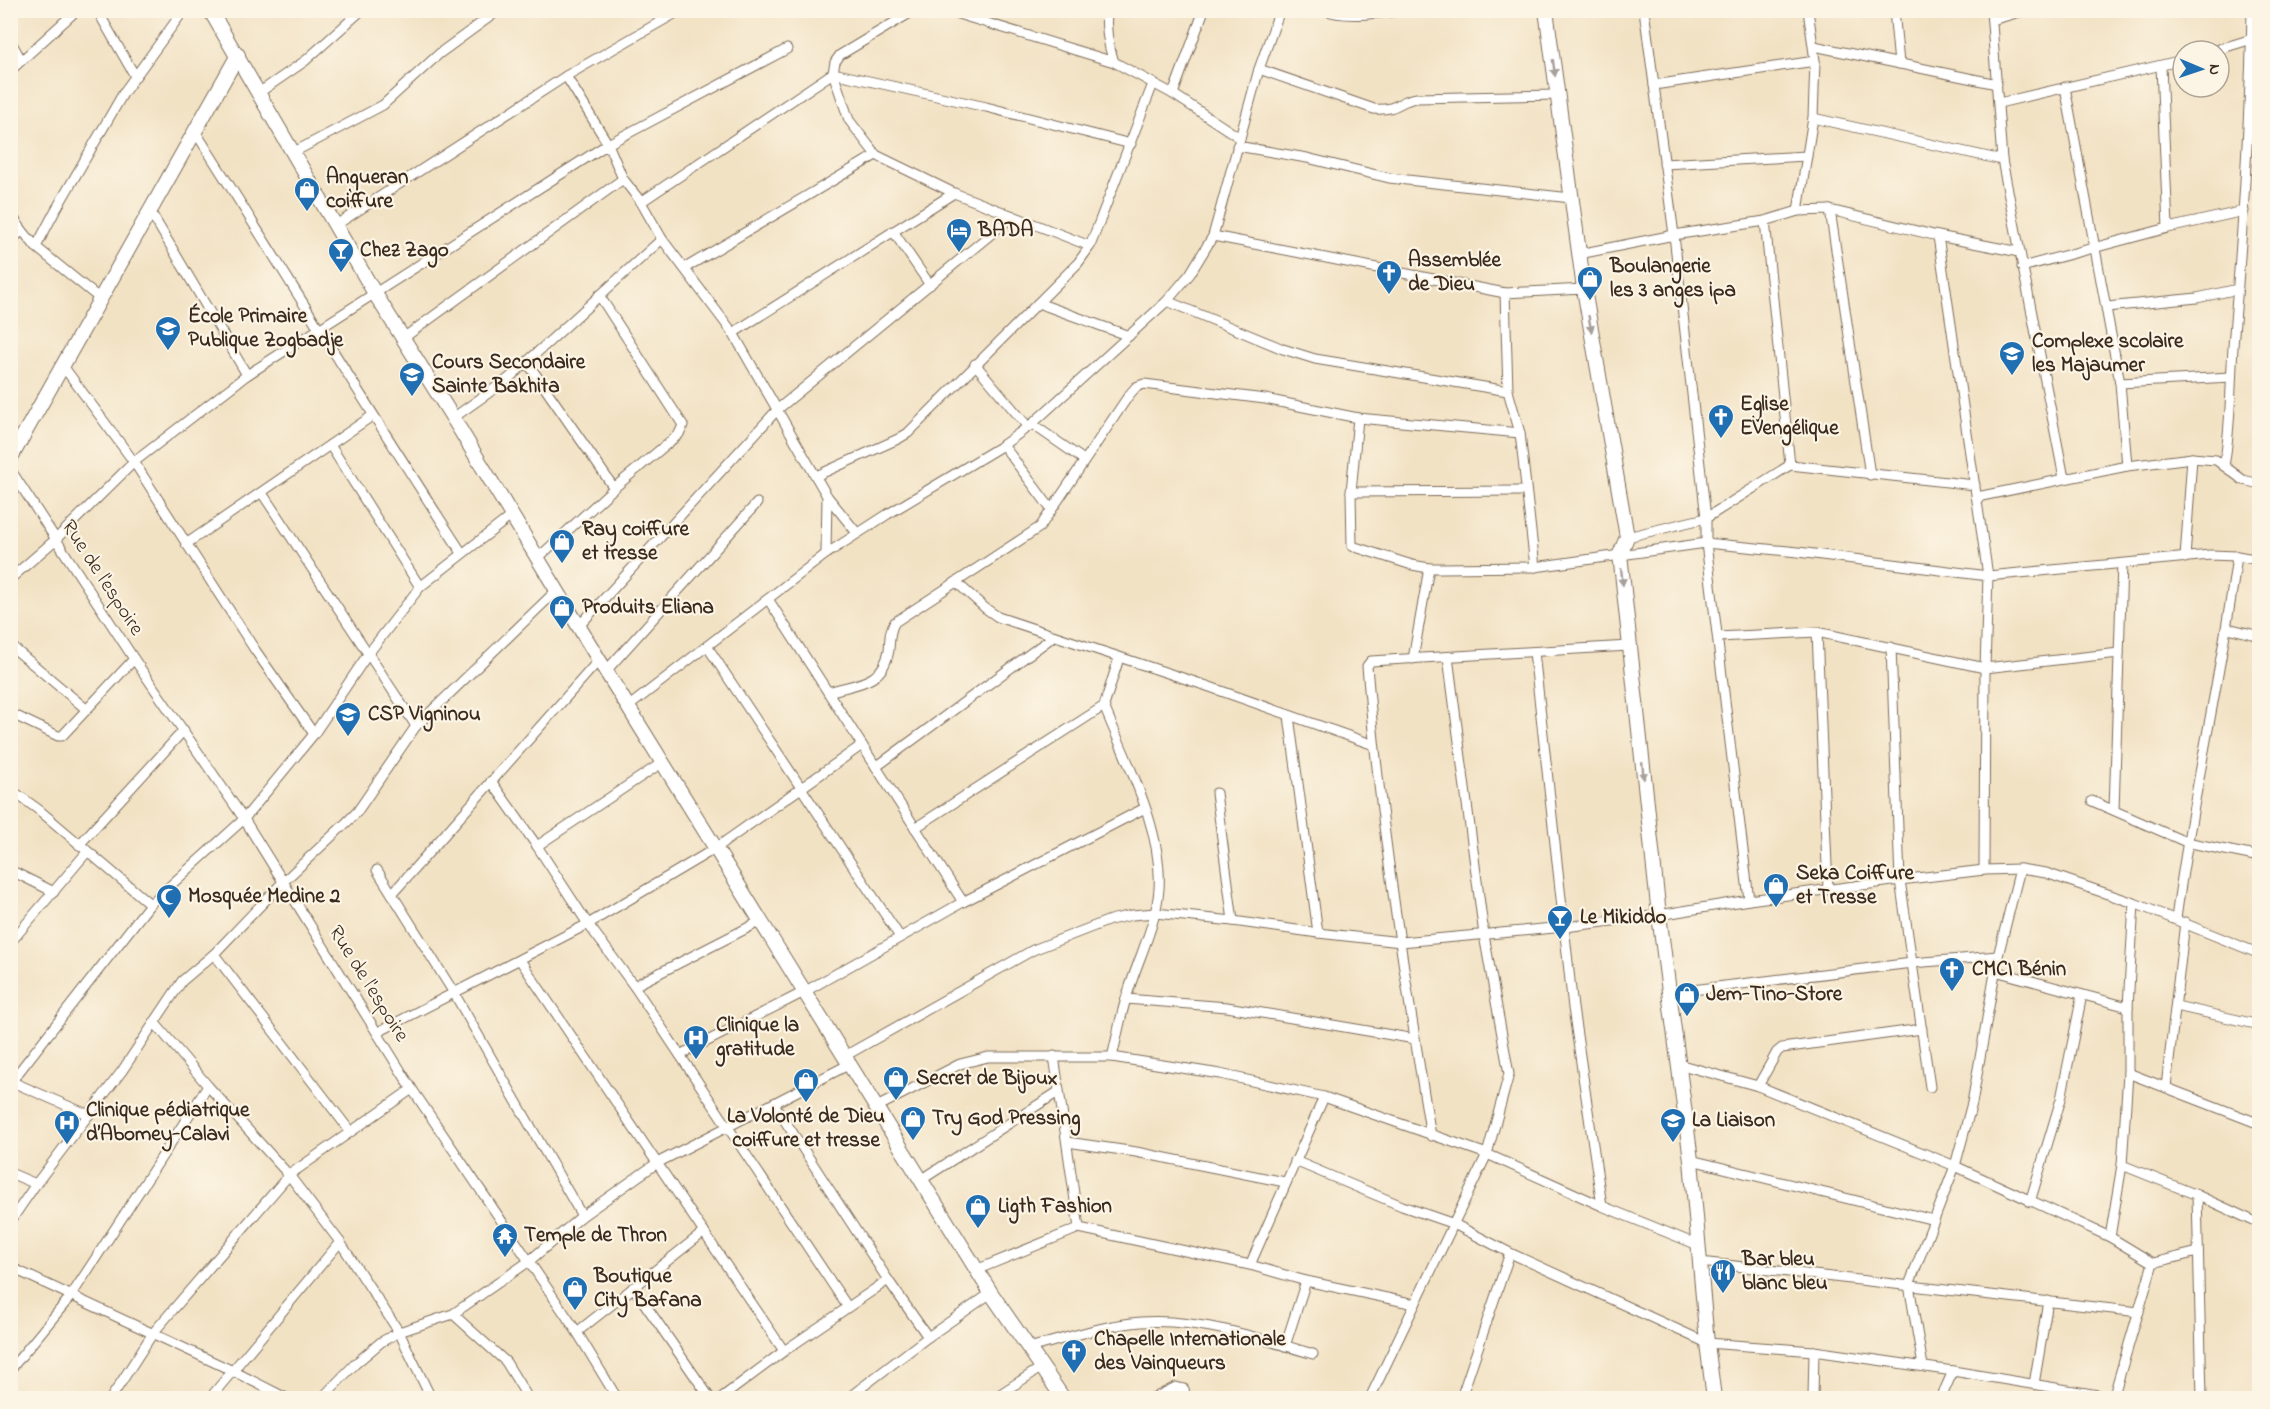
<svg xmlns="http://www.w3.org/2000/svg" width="2270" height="1409" viewBox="0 0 2270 1409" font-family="'Indie Flower',sans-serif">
<rect width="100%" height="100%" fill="#fcf5e5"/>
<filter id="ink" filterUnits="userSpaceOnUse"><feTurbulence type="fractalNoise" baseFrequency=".0167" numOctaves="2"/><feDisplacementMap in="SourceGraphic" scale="12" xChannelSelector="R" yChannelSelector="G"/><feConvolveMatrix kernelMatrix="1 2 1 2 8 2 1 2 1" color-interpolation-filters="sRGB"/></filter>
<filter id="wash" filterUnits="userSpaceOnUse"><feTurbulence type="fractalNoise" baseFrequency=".008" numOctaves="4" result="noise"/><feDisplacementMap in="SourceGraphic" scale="24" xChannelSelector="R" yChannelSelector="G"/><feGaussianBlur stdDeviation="1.35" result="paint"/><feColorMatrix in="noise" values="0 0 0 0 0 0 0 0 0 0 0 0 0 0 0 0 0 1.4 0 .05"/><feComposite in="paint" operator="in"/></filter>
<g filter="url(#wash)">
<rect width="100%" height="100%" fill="#f2e2c4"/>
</g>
<g filter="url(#ink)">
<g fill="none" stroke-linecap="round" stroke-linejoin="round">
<defs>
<g id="street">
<polyline points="97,10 135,76"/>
<polyline points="945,10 1114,62 1173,94 1240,138"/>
<path d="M1107 10C1105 29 1108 45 1114 62"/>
<path d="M1324 10C1347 19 1386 12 1411 10"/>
<polyline points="1644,10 1674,235 1706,518 1706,543 1749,900"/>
<polyline points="1894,10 1899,64"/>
<polyline points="1991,10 2002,160 2064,478"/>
<polyline points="1992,20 2027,10"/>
<polyline points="10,40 21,60"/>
<polyline points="1814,46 1997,84"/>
<polyline points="2213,51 2252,39"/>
<polyline points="2161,66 2168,228"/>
<path d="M1259 69 1374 109C1399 111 1398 100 1417 98L1558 95"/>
<polyline points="10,71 77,10"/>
<polyline points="833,73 849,120 876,155 954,193 1090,246"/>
<polyline points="833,73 986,107 1131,144"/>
<polyline points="566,76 608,144 623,179 641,202 662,239 733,333 827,496 857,533"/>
<polyline points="1654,85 1815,61"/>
<polyline points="2065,87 2120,383 2127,466"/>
<polyline points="260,92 305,61 362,10"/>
<polyline points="1173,94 1204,10"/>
<polyline points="1999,103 2183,60"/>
<polyline points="1813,118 2002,160"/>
<path d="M195 131C284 271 371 414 462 553"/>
<polyline points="1237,146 1307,158 1389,178 1571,198"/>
<polyline points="294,152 383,105 440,53 499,10"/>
<polyline points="1664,164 1807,156"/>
<polyline points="641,202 833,73 835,62 840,55 915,10"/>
<polyline points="1830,210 1870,475"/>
<polyline points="150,211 247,375"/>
<polyline points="1798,211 1813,118 1815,61 1808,10"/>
<polyline points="10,213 22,230"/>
<polyline points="1765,221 1790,465"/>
<polyline points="336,225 566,76 681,10"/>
<polyline points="893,231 930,285"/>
<polyline points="1213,236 1505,293 1584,289"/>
<polyline points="1938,236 1988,576 1985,668 1984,870"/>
<polyline points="10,242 22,230 36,247 54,213 124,92 184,10"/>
<polyline points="36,247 99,298"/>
<polyline points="1579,254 1674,235 1765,221 1798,211 1830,210 1938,236 2019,252"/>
<polyline points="2022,267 2168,228 2244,211"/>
<polyline points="685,268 876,155"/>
<polyline points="1505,293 1508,391 1520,433 1535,567"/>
<polyline points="1167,301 1283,349 1315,359 1508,391"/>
<polyline points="1038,303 1129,336"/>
<polyline points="2107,307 2197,298 2238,289"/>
<polyline points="733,333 954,193"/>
<polyline points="402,339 623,179"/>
<polyline points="527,362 614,488"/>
<polyline points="975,364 1028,427"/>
<polyline points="63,366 134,462 255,650 314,734"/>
<polyline points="2120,383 2231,377"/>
<polyline points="453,418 508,379 662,239"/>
<polyline points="1358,418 1351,492 1352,546 1412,565 1429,568 1442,568 1535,567 1706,543 1798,552 1988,576 2210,555 2237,556 2260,560"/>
<polyline points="1032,424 1084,460"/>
<polyline points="330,445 420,587"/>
<polyline points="1003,445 1051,509"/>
<path d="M2224 466C2232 422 2230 378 2234 334 2243 226 2250 119 2252 10"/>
<polyline points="10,469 134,659 244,819 412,1089 577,1332 617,1398"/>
<polyline points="816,476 898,439 908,433 1078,263 1090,246 1153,84"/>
<polyline points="1351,492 1526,491"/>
<polyline points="262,493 416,726"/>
<polyline points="1977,497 2127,466 2192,458 2216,460 2243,480 2260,484"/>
<polyline points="1627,537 1706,518 1790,465 1975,485"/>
<polyline points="186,544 372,416"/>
<polyline points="826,554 827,496"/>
<polyline points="538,558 614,488 679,434 683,425 599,295"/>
<polyline points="2185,558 2192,458"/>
<polyline points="10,579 55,540 134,462 247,375 608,144 787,49"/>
<polyline points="956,582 985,608 998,617 1207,686 1374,745"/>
<polyline points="768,599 963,902"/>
<polyline points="579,626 778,409 1013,216"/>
<polyline points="2228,628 2260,636"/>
<polyline points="1817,632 1828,889"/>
<polyline points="1718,637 1817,632 1985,668 2119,653"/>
<polyline points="10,645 86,709"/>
<polyline points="707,646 900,937"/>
<polyline points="1891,647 1900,880 1930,1087"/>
<polyline points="1534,652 1573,1008 1602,1206"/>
<polyline points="1413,659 1429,568"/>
<polyline points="606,671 757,503"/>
<path d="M828 692C857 683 883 685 889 650 890 640 889 630 895 622L1040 527 1129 395 1136 387 1144 384 1265 399 1358 418 1520 433"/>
<path d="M1104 706C1126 761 1163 829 1159 889 1156 927 1136 963 1126 999 1120 1018 1117 1038 1112 1057"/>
<polyline points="628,707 826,554 888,514 1003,445 1032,424 1167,301 1190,274 1213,236 1259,69 1280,10"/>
<polyline points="10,713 58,736 62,736 134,659"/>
<polyline points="1289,716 1318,933"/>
<polyline points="876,767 1054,636"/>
<polyline points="491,781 537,846 588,924 634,986 847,1306"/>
<polyline points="10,789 39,810 150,904"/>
<polyline points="1216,793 1233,921"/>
<polyline points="2092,801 2186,842 2260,857"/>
<polyline points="2114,810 2122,564"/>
<polyline points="915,828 1104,706 1119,658"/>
<polyline points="79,845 184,730"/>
<polyline points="537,846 663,762"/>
<polyline points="10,870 54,892"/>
<polyline points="377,870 454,993 582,1216"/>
<polyline points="392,894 599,660"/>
<path d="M2176 919C2192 797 2221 678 2237 556"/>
<polyline points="10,943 87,852"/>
<polyline points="214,954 350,1131"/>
<polyline points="520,960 784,1351"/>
<polyline points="1995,971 2128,1007"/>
<polyline points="634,986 761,921"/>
<polyline points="1668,993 1912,963 1998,956"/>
<polyline points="1126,999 1227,1007 1415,1039"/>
<polyline points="2176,1006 2260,1025"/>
<polyline points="154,1022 208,1086 289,1175 340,1242 399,1332 431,1398"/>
<polyline points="378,1032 588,924 716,848 862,745"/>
<polyline points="680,1055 804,992 963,902 1145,808"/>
<polyline points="1054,1056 1079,1228"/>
<polyline points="843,1057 1033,950 1110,920 1132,915 1155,913 1233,921 1318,933 1401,942 1565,927 1659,915 1749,900 1900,880 1984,870 2020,869 2046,873 2134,903 2260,954"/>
<polyline points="1678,1064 1758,1086 1955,1166 2110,1237 2153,1263"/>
<polyline points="2128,1073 2260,1124"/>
<polyline points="10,1081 89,1115"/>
<polyline points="11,1082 150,904 244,819 314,734 368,654 420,587 511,516"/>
<polyline points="1758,1086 1777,1052 1782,1048 1922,1029"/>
<polyline points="2166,1087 2185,922"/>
<polyline points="774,1104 888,1280 928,1337"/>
<polyline points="875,1108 960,1064 988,1057 1112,1057 1220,1074 1324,1097 1487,1154 1602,1206 1698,1245"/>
<path d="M1431 1136C1405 980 1380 823 1367 666L1371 661 1629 646"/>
<polyline points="1067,1142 1136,1152 1285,1182"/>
<polyline points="1691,1160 1934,1220"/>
<polyline points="1295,1161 1402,1206 1454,1224 1510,1253 1707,1343 1814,1351 1953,1371 2116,1398"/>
<polyline points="2122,1165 2197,1195 2260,1224"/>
<polyline points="10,1173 36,1184"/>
<polyline points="921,1180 1058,1092"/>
<polyline points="2197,1195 2202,1398"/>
<polyline points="2030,1202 2061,1099 2082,995"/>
<polyline points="10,1222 36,1184 122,1071 182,981 214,954 282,883 347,822 357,812 416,726 557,590"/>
<polyline points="2110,1237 2122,1165 2128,1073 2128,1007 2134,903"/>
<polyline points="1700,1262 2139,1312"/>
<polyline points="1250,1265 1324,1097"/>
<polyline points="10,1267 233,1371 286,1398"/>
<polyline points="976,1270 1079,1228 1250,1265 1306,1281 1415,1304"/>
<polyline points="633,1287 710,1398"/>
<polyline points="453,1314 506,1362 528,1398"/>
<polyline points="577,1332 704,1232"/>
<polyline points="1285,1346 1306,1281"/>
<path d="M1029 1348C1065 1339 1103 1325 1141 1322 1196 1318 1260 1338 1313 1354"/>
<polyline points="1923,1366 1909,1285 1955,1166 1972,1103 1998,956 2020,869"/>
<polyline points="10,1370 71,1296 208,1086"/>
<polyline points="2034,1384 2048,1301"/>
<polyline points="111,1398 153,1333 289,1175 412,1089"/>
<polyline points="210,1398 340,1242"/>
<polyline points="322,1398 355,1364 381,1342 399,1332 453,1314 528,1262 582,1216 657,1163 848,1065"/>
<polyline points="721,1398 784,1351 888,1280"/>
<polyline points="848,1398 928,1337 991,1293"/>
<polyline points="994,1398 1042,1367"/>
<polyline points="1154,1398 1176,1387 1184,1389 1186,1398"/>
<polyline points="1370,1398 1487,1154 1509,1074 1484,935 1448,657"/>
<polyline points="1461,1398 1510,1253"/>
<polyline points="1813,1398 1814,1351"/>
<polyline points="1941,1398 1953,1371"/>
<polyline points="2113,1398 2153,1263 2198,1252"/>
</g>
<g id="secondary">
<polyline points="210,10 374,292 453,418 599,660 991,1293 1063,1398"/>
<polyline points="1546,10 1584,289 1627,537 1620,554 1659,915 1691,1160 1707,1343 1714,1398"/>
<polyline points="10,459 238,55"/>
</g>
</defs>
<!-- street casing -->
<use href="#street" stroke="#7b6a58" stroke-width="11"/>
<!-- secondary casing -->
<use href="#secondary" stroke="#7b6a58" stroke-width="16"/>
<!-- street -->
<use href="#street" stroke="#fff" stroke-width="9"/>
<!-- secondary -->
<use href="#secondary" stroke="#fff" stroke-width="14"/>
</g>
<!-- one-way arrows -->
<defs><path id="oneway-solid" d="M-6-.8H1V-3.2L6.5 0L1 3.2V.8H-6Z" transform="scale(1.5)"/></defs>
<g fill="#a79f9a">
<use href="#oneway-solid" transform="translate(1554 68) rotate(82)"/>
<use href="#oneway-solid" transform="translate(1590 324) rotate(80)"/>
<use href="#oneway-solid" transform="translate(1622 577) rotate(84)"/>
<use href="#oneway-solid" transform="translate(1643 771) rotate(84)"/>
</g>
</g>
<!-- icons -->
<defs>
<symbol id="shop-pin" viewBox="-11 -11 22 30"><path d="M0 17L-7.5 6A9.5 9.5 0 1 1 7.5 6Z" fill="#1f6fb2" stroke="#fcf5e5"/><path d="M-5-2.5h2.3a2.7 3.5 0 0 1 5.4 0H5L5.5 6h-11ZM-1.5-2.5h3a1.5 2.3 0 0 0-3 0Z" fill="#fff"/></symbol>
<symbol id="hotel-pin" viewBox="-11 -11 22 30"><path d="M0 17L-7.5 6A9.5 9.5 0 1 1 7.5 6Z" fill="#1f6fb2" stroke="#fcf5e5"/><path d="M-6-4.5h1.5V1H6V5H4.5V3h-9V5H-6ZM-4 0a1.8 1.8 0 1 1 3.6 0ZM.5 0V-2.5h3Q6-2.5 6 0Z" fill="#fff"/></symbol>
<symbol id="bar-pin" viewBox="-11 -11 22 30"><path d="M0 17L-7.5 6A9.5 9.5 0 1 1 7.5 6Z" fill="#1f6fb2" stroke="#fcf5e5"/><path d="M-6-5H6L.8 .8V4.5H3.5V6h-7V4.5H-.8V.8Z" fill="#fff"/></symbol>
<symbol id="church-pin" viewBox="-11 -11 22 30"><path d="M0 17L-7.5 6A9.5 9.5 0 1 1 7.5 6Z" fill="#1f6fb2" stroke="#fcf5e5"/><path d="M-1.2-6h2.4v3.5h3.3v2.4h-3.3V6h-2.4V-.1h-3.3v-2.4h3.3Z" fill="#fff"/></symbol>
<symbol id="school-pin" viewBox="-11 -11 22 30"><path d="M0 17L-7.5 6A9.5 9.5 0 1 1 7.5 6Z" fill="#1f6fb2" stroke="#fcf5e5"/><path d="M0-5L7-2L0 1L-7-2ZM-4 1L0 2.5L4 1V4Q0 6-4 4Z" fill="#fff"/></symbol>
<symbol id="mosque-pin" viewBox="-11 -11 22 30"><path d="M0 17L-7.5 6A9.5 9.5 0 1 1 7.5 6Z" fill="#1f6fb2" stroke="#fcf5e5"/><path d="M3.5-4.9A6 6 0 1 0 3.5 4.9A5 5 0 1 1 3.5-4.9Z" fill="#fff"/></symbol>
<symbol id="hospital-pin" viewBox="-11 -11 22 30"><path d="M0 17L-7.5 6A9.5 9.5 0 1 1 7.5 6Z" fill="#1f6fb2" stroke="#fcf5e5"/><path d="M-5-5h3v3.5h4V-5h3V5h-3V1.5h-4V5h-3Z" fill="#fff"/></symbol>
<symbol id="temple-pin" viewBox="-11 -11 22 30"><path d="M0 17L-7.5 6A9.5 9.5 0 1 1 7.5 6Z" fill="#1f6fb2" stroke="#fcf5e5"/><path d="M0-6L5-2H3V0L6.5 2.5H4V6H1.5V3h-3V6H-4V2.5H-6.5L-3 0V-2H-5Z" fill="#fff"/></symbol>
<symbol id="restaurant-pin" viewBox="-11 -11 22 30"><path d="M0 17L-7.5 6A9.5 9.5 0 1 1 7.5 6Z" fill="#1f6fb2" stroke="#fcf5e5"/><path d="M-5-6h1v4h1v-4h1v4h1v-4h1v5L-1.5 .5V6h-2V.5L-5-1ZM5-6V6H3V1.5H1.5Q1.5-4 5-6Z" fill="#fff"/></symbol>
</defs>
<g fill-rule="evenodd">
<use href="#shop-pin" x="292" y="175" width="30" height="40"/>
<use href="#hotel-pin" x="944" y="216" width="30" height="40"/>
<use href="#bar-pin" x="326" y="236" width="30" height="40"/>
<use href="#church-pin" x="1374" y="258" width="30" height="40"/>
<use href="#shop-pin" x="1575" y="264" width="30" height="40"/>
<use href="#school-pin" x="153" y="314" width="30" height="40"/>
<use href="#school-pin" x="1997" y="339" width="30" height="40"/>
<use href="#school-pin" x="397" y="360" width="30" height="40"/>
<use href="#church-pin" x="1706" y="402" width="30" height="40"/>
<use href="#shop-pin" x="547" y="527" width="30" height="40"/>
<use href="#shop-pin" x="547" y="593" width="30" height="40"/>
<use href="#school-pin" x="333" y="700" width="30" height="40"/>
<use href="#shop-pin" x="1761" y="871" width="30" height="40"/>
<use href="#mosque-pin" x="154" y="882" width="30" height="40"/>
<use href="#bar-pin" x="1545" y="903" width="30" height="40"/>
<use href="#church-pin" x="1937" y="955" width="30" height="40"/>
<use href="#shop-pin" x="1672" y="980" width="30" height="40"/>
<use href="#hospital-pin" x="681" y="1023" width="30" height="40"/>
<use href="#shop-pin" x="881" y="1064" width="30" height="40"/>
<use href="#shop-pin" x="791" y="1066" width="30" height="40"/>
<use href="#shop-pin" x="898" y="1104" width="30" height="40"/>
<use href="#school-pin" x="1658" y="1106" width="30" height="40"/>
<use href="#hospital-pin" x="52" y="1108" width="30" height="40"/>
<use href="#shop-pin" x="963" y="1192" width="30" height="40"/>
<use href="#temple-pin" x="490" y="1221" width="30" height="40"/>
<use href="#restaurant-pin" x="1708" y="1257" width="30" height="40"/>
<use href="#shop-pin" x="560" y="1274" width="30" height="40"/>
<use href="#church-pin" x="1059" y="1337" width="30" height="40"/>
</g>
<g text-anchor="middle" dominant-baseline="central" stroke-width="4.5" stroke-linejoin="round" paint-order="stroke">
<!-- poi labels -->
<g font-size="21" font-weight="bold" fill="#3b2a1e" stroke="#fcf5e5" text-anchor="start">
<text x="326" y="178">Angueran<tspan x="326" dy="24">coiffure</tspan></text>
<text x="978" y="231">BADA</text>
<text x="360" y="251">Chez Zago</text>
<text x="1408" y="261">Assemblée<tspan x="1408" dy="24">de Dieu</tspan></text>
<text x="1610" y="267">Boulangerie<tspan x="1610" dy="24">les 3 anges ipa</tspan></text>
<text x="188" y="317">École Primaire<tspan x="188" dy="24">Publique Zogbadje</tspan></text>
<text x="2032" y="342">Complexe scolaire<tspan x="2032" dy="24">les Majaumer</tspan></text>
<text x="432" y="363">Cours Secondaire<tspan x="432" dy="24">Sainte Bakhita</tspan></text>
<text x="1740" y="405">Eglise<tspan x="1740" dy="24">EVengélique</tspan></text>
<text x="582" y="530">Ray coiffure<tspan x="582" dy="24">et tresse</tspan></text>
<text x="582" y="608">Produits Eliana</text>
<text x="368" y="715">CSP Vigninou</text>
<text x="1796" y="874">Seka Coiffure<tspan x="1796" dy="24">et Tresse</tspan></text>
<text x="188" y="897">Mosquée Medine 2</text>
<text x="1580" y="918">Le Mikiddo</text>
<text x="1972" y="970">CMCI Bénin</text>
<text x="1706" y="995">Jem-Tino-Store</text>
<text x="716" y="1026">Clinique la<tspan x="716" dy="24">gratitude</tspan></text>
<text x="916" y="1079">Secret de Bijoux</text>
<text x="86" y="1111">Clinique pédiatrique<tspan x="86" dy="24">d’Abomey-Calavi</tspan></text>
<text x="806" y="1117" text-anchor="middle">La Volonté de Dieu<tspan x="806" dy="24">coiffure et tresse</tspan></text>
<text x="932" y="1119">Try God Pressing</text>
<text x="1692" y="1121">La Liaison</text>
<text x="998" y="1207">Ligth Fashion</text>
<text x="524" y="1236">Temple de Thron</text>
<text x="1742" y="1260">Bar bleu<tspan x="1742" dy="24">blanc bleu</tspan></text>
<text x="594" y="1277">Boutique<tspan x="594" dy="24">City Bafana</tspan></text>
<text x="1094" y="1340">Chapelle Internationale<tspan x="1094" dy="24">des Vainqueurs</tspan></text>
</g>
<!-- street labels -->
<g font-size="21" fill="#3b2a1e" stroke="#fcf5e5">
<text transform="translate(102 578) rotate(57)">Rue de l'espoire</text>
<text transform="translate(368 984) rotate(58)">Rue de l'espoire</text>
</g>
</g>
<!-- margin -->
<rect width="2270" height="1409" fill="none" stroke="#fcf5e5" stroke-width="36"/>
<!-- north arrow -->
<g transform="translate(2201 69) rotate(92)"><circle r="28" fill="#fcf5e5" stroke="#afa495" stroke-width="1.5"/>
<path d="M0-4.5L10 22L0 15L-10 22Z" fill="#1f6fb2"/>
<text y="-9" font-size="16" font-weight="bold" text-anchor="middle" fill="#3b2a1e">N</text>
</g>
</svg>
